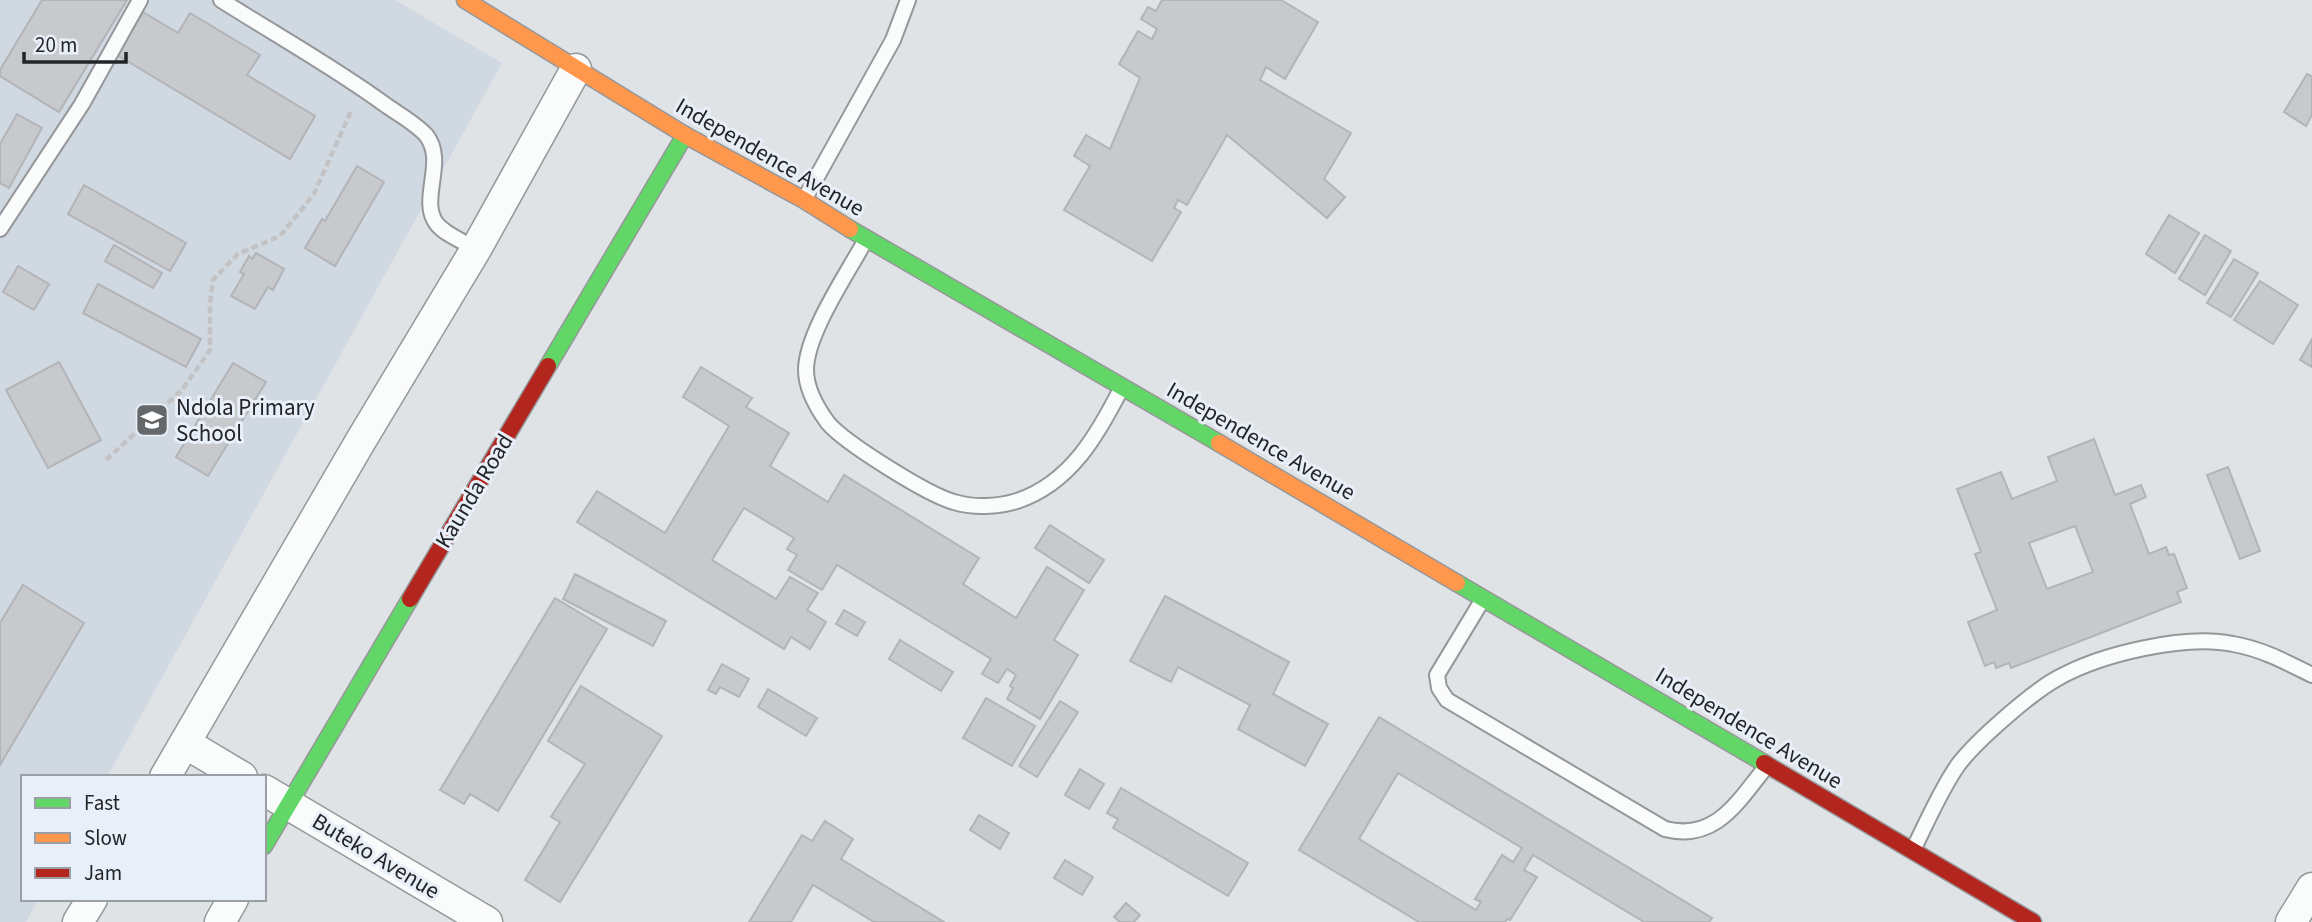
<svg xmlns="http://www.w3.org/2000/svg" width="2312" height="922" viewBox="0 0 2312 922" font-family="'Source Sans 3',sans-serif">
<rect width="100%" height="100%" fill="#e0e3e6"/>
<!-- built -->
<polygon fill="#d0d8e1" points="0,0 395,0 502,63 107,777 23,777 23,899 39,899 26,922 0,922"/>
<!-- building -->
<g fill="#c7c9cc" stroke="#b2b4b7" stroke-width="2" fill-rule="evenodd">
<polygon points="42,0 127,0 59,112 0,76 0,70"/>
<polygon points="1162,0 1281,0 1318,22 1285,79 1266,67 1260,80 1351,133 1324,179 1345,197 1327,218 1227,135 1187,205 1178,200 1174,208 1181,212 1152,261 1064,210 1090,166 1074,156 1086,135 1110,149 1140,78 1119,64 1138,31 1152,39 1157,29 1141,19 1148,7 1156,11"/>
<polygon points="143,12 178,33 190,13 260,55 247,75 315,116 290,159 117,55"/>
<polygon points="2307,74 2312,76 2312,115 2306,126 2284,112"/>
<polygon points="17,114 42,128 9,188 0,183 0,144"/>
<polygon points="357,166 384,182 335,266 305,248 322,219 325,221"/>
<polygon points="84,185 186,243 170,271 68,214"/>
<polygon points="2169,215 2199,233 2175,273 2146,254"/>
<polygon points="2205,235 2231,251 2205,295 2179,279"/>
<polygon points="114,245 162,273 153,288 105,261"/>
<polygon points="256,253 284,269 273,290 268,287 255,309 231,296 244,274 240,272 249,256 252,259"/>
<polygon points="2234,259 2258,273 2231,317 2207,303"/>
<polygon points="18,266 49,284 34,310 3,292"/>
<polygon points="2260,281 2298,305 2273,344 2234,320"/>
<polygon points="98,284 201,339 186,367 83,313"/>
<polygon points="2312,339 2312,367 2300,360"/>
<polygon points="59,362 101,440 48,468 6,390"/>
<polygon points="233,363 266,382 208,476 176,457"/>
<polygon points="701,367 752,398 746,407 789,433 770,466 828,502 844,475 979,558 963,584 1016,618 1047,567 1084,590 1054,640 1078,655 1040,719 1007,699 1013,688 1010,686 1016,675 1007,669 998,683 982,674 991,659 837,565 822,590 788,570 797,555 787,549 794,538 744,508 712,560 776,599 790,577 818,593 807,610 826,622 810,649 791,637 784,649 577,522 597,491 665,533 729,426 683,397"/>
<path d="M2094 439 2115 495 2141 485 2146 497 2130 504 2149 554 2166 547 2169 555 2174 554 2187 588 2177 592 2181 602 2011 668 2009 663 1996 668 1994 662 1985 666 1968 622 1997 610 1975 554 1981 552 1957 489 2001 472 2012 499 2057 481 2048 457ZM2075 526 2093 572 2047 589 2029 543Z"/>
<polygon points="2228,467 2260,551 2240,559 2207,475"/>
<polygon points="1050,525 1104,560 1089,583 1035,548"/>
<polygon points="575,574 666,621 653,646 563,599"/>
<polygon points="23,585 84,623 0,765 0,623"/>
<polygon points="1165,596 1289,662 1273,694 1328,724 1305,766 1238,729 1250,705 1178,667 1171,682 1130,661"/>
<polygon points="555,598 607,629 498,811 470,794 464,804 440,790"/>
<polygon points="844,610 865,622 857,636 836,624"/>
<polygon points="900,640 953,672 941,691 889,659"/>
<polygon points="722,664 749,679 739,697 720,687 716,694 708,690"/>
<polygon points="581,686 662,736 560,902 525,880 560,822 551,817 585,764 548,741"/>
<polygon points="768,689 817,718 806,736 758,707"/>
<polygon points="986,698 1035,726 1012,766 963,738"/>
<polygon points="1060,701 1078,712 1037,777 1019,766"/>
<path d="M1379 717 1712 918 1709 922H1644L1533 855 1524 870 1537 877 1510 920 1507 919 1505 922H1419L1299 850ZM1398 773 1522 848 1513 862 1502 855 1475 899 1481 902 1476 910 1359 839Z"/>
<polygon points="1080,769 1104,784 1089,809 1065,795"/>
<polygon points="1121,788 1248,863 1228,896 1113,828 1118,819 1107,813"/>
<polygon points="979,815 1009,833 1000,849 970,830"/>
<polygon points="825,821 853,839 841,859 944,922 874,922 813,885 791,922 749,922 802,835 812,841"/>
<polygon points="1065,860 1093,877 1082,895 1054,878"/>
<polygon points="1126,903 1140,915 1134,922 1120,922 1114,917"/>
</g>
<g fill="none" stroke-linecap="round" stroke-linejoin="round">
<defs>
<g id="lane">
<path d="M221 0C276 35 334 67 387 106 400 115 416 124 426 135 447 161 419 199 436 223 445 235 463 241 476 249"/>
<polyline points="804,200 893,40 908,0"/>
<polyline points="0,229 82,104 140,0"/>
<path d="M865 241C847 274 806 334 806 370 806 389 817 408 828 423 845 443 928 495 954 502 973 508 998 507 1017 501 1071 483 1098 434 1122 387"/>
<path d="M1483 599 1437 675 1439 688 1447 700 1665 829C1716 842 1738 801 1766 767"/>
<path d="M1913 850C1927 822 1940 791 1958 765 1976 741 2032 692 2058 678 2101 654 2185 634 2233 644 2262 649 2286 662 2312 675"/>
</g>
<g id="street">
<polyline points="185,743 242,777"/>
<polyline points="165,777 360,442 476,249 576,69"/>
<polyline points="264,790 487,922"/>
<polyline points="78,922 92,899"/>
<polyline points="220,922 233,899"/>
<polyline points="2291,922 2312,888"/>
</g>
<g id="fast">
<polyline points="850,229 1219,443"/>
<polyline points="548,366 685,135"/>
<polyline points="1457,583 1764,763"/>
<polyline points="264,846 410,599"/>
</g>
<g id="slow">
<polyline points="465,0 685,135 804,200 850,229"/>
<polyline points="1219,443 1457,583"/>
</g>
<g id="jam">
<polyline points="410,599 548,366"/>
<polyline points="1764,763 2033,922"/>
</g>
</defs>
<!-- lane casing -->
<use href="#lane" stroke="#95979a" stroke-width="18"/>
<!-- street casing -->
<use href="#street" stroke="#95979a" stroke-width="33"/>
<!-- fast casing -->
<use href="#fast" stroke="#95979a" stroke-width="19"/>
<!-- slow casing -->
<use href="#slow" stroke="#95979a" stroke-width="19"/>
<!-- jam casing -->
<use href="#jam" stroke="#95979a" stroke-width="19"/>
<!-- path -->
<polyline stroke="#c3c3c5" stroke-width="4.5" stroke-dasharray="7 3.5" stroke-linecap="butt" points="106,460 182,390 210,350 210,303 213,280 238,254 280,236 314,194 351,111"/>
<!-- lane -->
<use href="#lane" stroke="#fafbfb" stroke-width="14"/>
<!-- street -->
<use href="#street" stroke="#fafbfb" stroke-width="30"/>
<!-- fast -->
<use href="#fast" stroke="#63d668" stroke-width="16"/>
<!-- slow -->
<use href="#slow" stroke="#ff974d" stroke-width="16"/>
<!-- jam -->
<use href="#jam" stroke="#b3261e" stroke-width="16"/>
</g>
<!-- icons -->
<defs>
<symbol id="school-square" viewBox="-11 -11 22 22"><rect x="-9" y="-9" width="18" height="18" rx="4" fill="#65686a" stroke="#e9eff8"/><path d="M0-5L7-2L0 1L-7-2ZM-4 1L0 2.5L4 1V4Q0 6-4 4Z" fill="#fff"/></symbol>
</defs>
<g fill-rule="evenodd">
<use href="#school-square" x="133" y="401" width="38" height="38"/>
</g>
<g text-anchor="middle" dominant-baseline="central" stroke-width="6" stroke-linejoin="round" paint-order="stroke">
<!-- street labels -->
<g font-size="23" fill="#232528" stroke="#e9eff8">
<text transform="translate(770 157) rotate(30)">Independence Avenue</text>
<text transform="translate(1261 441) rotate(30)">Independence Avenue</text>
<text transform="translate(474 491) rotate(-59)">Kaunda Road</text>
<text transform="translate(1749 728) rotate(31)">Independence Avenue</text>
<text transform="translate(376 856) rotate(31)">Buteko Avenue</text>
</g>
<!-- poi labels -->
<g font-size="23" fill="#232528" stroke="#e9eff8" text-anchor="start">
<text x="176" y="407">Ndola Primary<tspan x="176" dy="26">School</tspan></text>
</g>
</g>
<!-- legend -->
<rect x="21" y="775" width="245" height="126" fill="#e9eff8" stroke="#9a9ea5" stroke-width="2"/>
<rect x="35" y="798" width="35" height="10" fill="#63d668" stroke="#9a9ea5" stroke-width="2"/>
<text x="84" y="810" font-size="21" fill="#232528">Fast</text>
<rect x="35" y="833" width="35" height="10" fill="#ff974d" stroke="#9a9ea5" stroke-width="2"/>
<text x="84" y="845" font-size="21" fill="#232528">Slow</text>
<rect x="35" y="868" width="35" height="10" fill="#b3261e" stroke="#9a9ea5" stroke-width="2"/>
<text x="84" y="880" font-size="21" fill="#232528">Jam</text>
<!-- scale -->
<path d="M24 52v10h102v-10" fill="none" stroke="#232528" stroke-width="3.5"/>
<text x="35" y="52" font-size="21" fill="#232528" stroke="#e9eff8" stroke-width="5" paint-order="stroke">20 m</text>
</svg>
